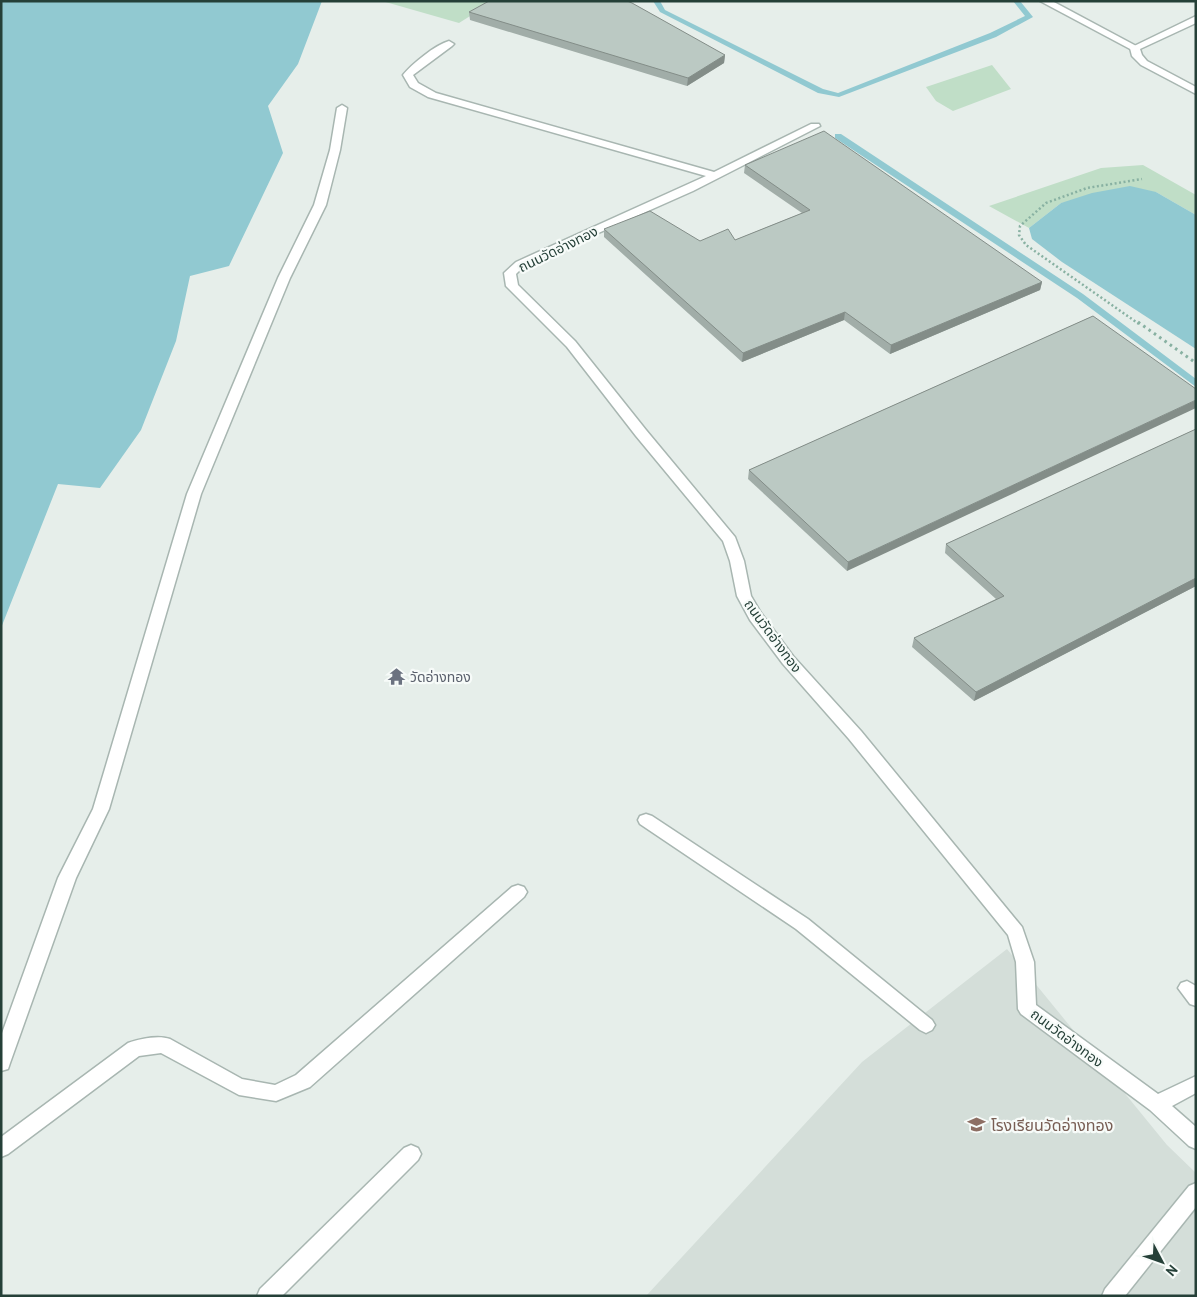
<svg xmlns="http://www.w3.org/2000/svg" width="1197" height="1297" viewBox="0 0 1197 1297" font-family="'PT Sans','Noto Sans Thai',sans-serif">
<rect width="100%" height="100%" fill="#e6eeea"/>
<!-- built -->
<polygon fill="#d4ded9" points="1007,949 1167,1145 1196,1173 1196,1296 646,1296 862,1062"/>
<!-- green -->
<g fill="#c0dec7">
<polygon points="382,1 494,1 459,23"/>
<polygon points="992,65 1011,89 953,111 936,101 926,87"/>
<polygon points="1143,165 1196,195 1196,215 1156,192 1061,203 1029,228 989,206 1101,168"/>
</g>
<!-- water -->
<g fill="#91c9d1">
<polygon points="1,1 322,1 298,64 268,106 283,153 229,266 190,276 176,341 141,430 100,488 58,484 1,628"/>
<polygon points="1130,186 1156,192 1196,215 1196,349 1062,262 1032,239 1029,228 1061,203 1092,193"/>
</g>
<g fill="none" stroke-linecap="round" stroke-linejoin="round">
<!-- stream -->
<g fill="#91c9d1" fill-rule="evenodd">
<polygon points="653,1 660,1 665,10 823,89 838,93 990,33 1025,16 1013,1 1020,1 1033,17 996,37 839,97 818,93 660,12"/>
<polygon points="835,134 841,134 1083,294 1196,379 1196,387 1077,298 835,138"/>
</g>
<defs>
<g id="lane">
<polygon points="1040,1 1052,1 1140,48 1135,51 1132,50"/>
<polygon points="342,105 347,108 340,150 326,205 290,278 201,494 109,809 76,878 10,1063 8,1069 1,1071 1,1036 58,878 93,809 187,494 278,278 314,205 330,150 337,108"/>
<polygon points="646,814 652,816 808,919 932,1020 935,1025 932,1030 926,1033 920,1030 796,929 640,824 638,820 640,816"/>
<path d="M518 885 524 887 527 892 524 897 310 1087 276 1101 239 1095 161 1053 139 1056 8 1154 1 1157V1137L128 1043C140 1039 158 1035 170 1039L242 1079 275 1085 296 1075 512 887Z"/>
<polygon points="1187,981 1196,986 1196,1006 1190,1004 1178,988 1181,983"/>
<polygon points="411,1145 418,1148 421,1154 418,1160 282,1296 257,1296 260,1289 404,1148"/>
<polygon points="1196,1183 1196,1207 1125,1296 1102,1296 1105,1289 1189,1186"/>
</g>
<g id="street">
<polygon points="1196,16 1196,23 1140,49 1142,55 1147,61 1196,87 1196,94 1141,65 1132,56 1130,48"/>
<path d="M449 41 454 44 452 46 413 75 418 83 436 93 714 172 811 124H819L820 126 693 191 524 266 516 274 518 285 575 341 646 430 735 537 744 561 751 596 761 613 793 656 861 731 1022 927 1034 962 1036 1005 1158 1094 1196 1076V1093L1172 1106 1196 1127V1149L1189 1146 1150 1110 1021 1014 1018 1009 1016 962 1008 935 849 739 783 664 750 620 737 596 730 561 723 541 636 436 567 347 506 286 504 273 516 262 706 176 428 97 410 87 403 75C412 64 435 45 449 41Z"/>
</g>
</defs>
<!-- lane casing -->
<use href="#lane" stroke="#a8b6b1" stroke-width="3"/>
<!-- street casing -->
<use href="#street" stroke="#a8b6b1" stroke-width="3"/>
<!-- path-far1 -->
<polyline stroke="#88b1a2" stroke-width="2.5" stroke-dasharray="2 2.5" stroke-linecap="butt" points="1139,324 1026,245 1019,235 1020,226 1046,203 1087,188 1142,179"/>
<!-- path -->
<polyline stroke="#88b1a2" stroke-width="3" stroke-dasharray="2.5 4" stroke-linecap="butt" points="1138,322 1196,363"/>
<!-- lane -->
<use href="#lane" fill="#fff" fill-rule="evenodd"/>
<!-- street -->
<use href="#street" fill="#fff" fill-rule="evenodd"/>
</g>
<!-- wall -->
<g fill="#a1ada8">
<polygon points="469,12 725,55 724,63 687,86 470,20"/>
<polygon points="745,165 1042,282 1040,290 890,354 844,320 742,362 604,237 604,229 700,241 735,240 802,213 744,173"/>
<polygon points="1093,316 847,571 748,479 749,470"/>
<polygon points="1196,429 1196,586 974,701 912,647 914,638 996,599 945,553 946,544"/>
</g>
<!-- shaded-wall -->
<g fill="#838d88">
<polygon points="725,55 724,63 687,86 688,78"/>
<polygon points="1042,282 1040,290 890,354 891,345"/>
<polygon points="845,312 844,320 742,362 743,353"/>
<polygon points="1196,400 1196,408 847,571 848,562"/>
<polygon points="1196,578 1196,586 974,701 976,692"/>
</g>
<!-- building -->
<g fill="#bbc9c3" stroke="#838d88">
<polygon points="489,1 627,1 632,3 725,55 688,78 469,12"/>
<polygon points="824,131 1042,282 891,345 845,312 743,353 604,229 650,211 700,241 728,229 735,240 810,210 745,165"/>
<polygon points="1093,316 1196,389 1196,400 848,562 749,470"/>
<polygon points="1196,429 1196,578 976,692 914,638 1004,596 946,544"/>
</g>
<!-- icons -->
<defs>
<symbol id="temple-bare" viewBox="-9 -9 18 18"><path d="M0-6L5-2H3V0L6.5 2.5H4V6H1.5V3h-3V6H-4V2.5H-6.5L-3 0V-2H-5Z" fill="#6b7280" stroke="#f7fbf9" stroke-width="2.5" paint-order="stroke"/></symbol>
<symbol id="school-bare" viewBox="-9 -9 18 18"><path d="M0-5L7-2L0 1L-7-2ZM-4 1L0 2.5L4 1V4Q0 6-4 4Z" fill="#8d6e63" stroke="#f7fbf9" stroke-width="2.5" paint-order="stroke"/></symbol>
</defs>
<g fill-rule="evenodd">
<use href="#temple-bare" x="384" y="664" width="25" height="25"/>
<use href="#school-bare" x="964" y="1112" width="25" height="25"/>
</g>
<g text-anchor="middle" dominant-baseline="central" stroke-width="4.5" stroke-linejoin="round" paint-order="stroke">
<!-- street labels -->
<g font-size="14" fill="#254038" stroke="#f7fbf9">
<text transform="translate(558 249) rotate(-26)">ถนนวัดอ่างทอง</text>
<text transform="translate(773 636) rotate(54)">ถนนวัดอ่างทอง</text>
<text transform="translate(1067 1038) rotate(37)">ถนนวัดอ่างทอง</text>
</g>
<!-- worship labels -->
<g font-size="14" fill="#5b616d" stroke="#f7fbf9" text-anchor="start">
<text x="410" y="677">วัดอ่างทอง</text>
</g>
<!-- near-education labels -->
<g font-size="16" fill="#785e54" stroke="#f7fbf9" text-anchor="start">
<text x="991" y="1125">โรงเรียนวัดอ่างทอง</text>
</g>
</g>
<!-- border -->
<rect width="1197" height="1297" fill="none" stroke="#254038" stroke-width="5"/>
<!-- north arrow -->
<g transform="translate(1162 1262) rotate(131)" stroke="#f7fbf9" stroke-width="4" paint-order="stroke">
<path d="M0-4L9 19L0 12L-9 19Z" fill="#254038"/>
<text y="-8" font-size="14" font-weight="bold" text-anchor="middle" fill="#254038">N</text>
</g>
</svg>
